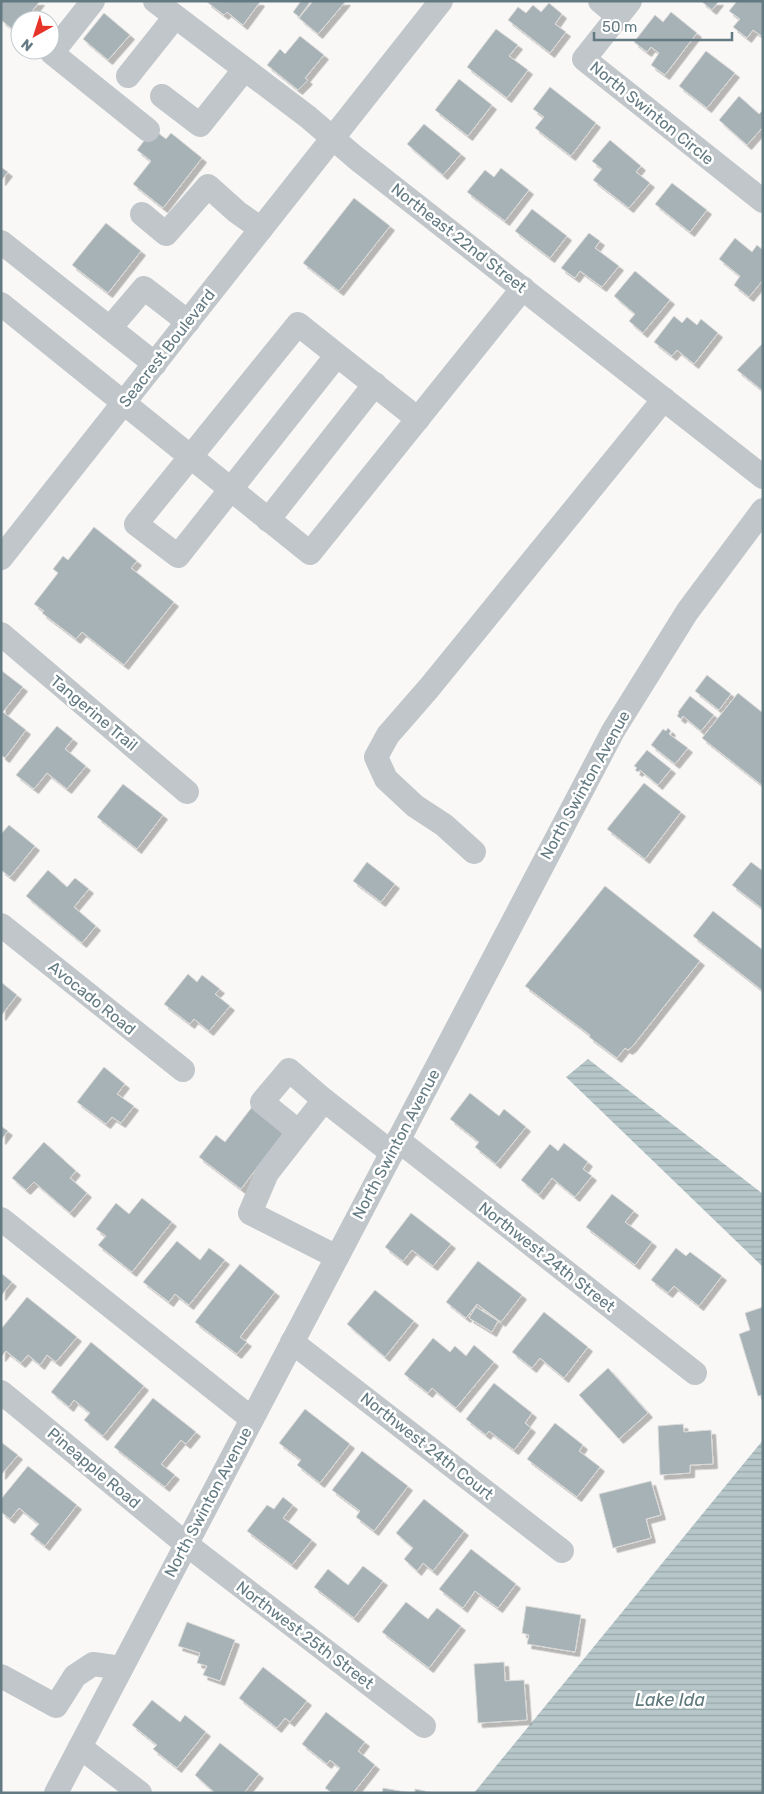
<svg xmlns="http://www.w3.org/2000/svg" width="764" height="1794" viewBox="0 0 764 1794" font-family="Rubik,sans-serif">
<defs>
<pattern id="water-rules" width="6" height="5" patternUnits="userSpaceOnUse" patternTransform="scale(1.25)"><rect width="6" height="5" fill="#b7c7c9"/><path d="M0 2.5h6" fill="none" stroke="#98a7a9"/></pattern>
<filter id="shadow"><feDropShadow dx="4.5" dy="4.5" stdDeviation="0" flood-color="#0004"/></filter>
</defs>
<rect width="100%" height="100%" fill="#f9f8f6"/>
<!-- water -->
<g fill="url(#water-rules)">
<polygon points="588,1059 763,1194 763,1267 566,1077"/>
<polygon points="763,1440 763,1793 474,1793"/>
</g>
<!-- building -->
<g fill="#a6b2b6" stroke="#dbdad8" filter="url(#shadow)">
<polygon points="1,1 40,1 25,20 20,20 20,27 16,32 1,20"/>
<polygon points="259,1 260,2 243,25 227,12 224,15 207,2"/>
<polygon points="301,1 311,1 299,17 293,12"/>
<polygon points="313,1 346,1 318,34 299,18"/>
<polygon points="701,1 719,1 712,10"/>
<polygon points="737,1 763,1 763,37 753,30 747,38 733,27 740,19 729,11"/>
<polygon points="549,3 562,14 555,24 566,32 550,53 508,20 518,7 526,13 533,5 541,12"/>
<polygon points="671,12 697,33 665,75 651,65 659,53 651,47 647,52 634,42 655,15 663,22"/>
<polygon points="104,13 130,35 108,60 83,39"/>
<polygon points="496,29 518,45 509,56 528,70 507,98 467,67"/>
<polygon points="300,36 324,55 305,78 308,80 298,90 267,65 280,49 285,54"/>
<polygon points="706,51 735,73 707,108 679,86"/>
<polygon points="459,79 492,105 468,136 435,110"/>
<polygon points="550,87 596,123 571,156 535,128 544,117 533,109"/>
<polygon points="739,96 759,114 763,110 763,127 747,145 719,120"/>
<polygon points="424,124 461,154 443,175 407,144"/>
<polygon points="153,129 166,139 171,133 202,158 163,208 133,184 151,161 137,150"/>
<polygon points="610,140 641,166 636,172 650,183 629,208 593,180 602,169 592,161"/>
<polygon points="1,167 8,172 1,181"/>
<polygon points="501,168 529,190 505,221 467,192 485,170 494,177"/>
<polygon points="672,183 707,210 690,232 655,204"/>
<polygon points="354,198 390,226 339,291 303,263"/>
<polygon points="532,209 567,236 550,258 515,231"/>
<polygon points="106,223 141,251 108,293 72,265"/>
<polygon points="589,233 600,241 595,248 619,266 602,287 580,271 575,278 561,268"/>
<polygon points="735,238 752,252 757,245 763,250 763,280 749,297 734,285 740,276 719,259"/>
<polygon points="635,271 670,300 643,333 629,321 635,314 614,296"/>
<polygon points="674,316 682,323 687,317 697,325 701,319 718,333 694,364 677,350 672,356 654,342"/>
<polygon points="763,343 763,391 737,370"/>
<polygon points="94,527 137,561 131,568 174,602 124,665 82,632 76,639 42,613 44,611 34,604 58,573 53,569 63,556 68,560"/>
<polygon points="2,671 23,687 3,712 26,730 5,758 1,755"/>
<polygon points="707,675 731,694 719,710 695,691"/>
<polygon points="738,693 763,713 763,786 702,738"/>
<polygon points="690,696 714,715 701,731 683,716 681,719 677,716 679,713 678,712"/>
<polygon points="57,726 73,739 65,749 86,766 67,789 47,773 34,789 16,775"/>
<polygon points="668,728 671,731 669,734 688,748 675,764 651,745 663,729 666,731"/>
<polygon points="647,750 671,769 658,785 640,770 638,772 635,770 637,768 634,766"/>
<polygon points="644,783 681,812 645,859 607,829"/>
<polygon points="123,784 163,815 137,849 97,817"/>
<polygon points="9,825 35,846 10,877 1,870 1,834"/>
<polygon points="367,862 395,884 381,902 353,881"/>
<polygon points="751,862 763,871 763,909 732,885"/>
<polygon points="48,870 67,887 75,878 89,889 74,907 96,926 82,943 26,896"/>
<polygon points="605,886 700,961 632,1047 628,1050 625,1048 617,1058 589,1037 590,1035 525,986"/>
<polygon points="713,911 763,950 763,991 693,936"/>
<polygon points="188,974 197,982 202,975 220,989 215,994 230,1006 209,1031 194,1019 190,1024 164,1004"/>
<polygon points="1,982 17,995 1,1016"/>
<polygon points="104,1067 125,1084 117,1094 134,1106 121,1123 112,1117 106,1124 77,1102"/>
<polygon points="470,1093 499,1116 504,1109 526,1127 496,1164 475,1147 479,1142 450,1119"/>
<polygon points="252,1107 284,1132 241,1189 199,1157 216,1135 225,1142"/>
<polygon points="1,1126 8,1131 1,1140"/>
<polygon points="44,1142 76,1171 70,1178 87,1193 70,1213 34,1182 26,1190 12,1178"/>
<polygon points="564,1143 588,1162 583,1169 592,1176 575,1197 552,1178 539,1195 521,1180 550,1144 558,1151"/>
<polygon points="612,1194 634,1211 625,1222 652,1242 635,1265 586,1227"/>
<polygon points="142,1198 172,1222 132,1272 98,1245 106,1236 96,1229 116,1203 129,1214"/>
<polygon points="411,1213 451,1244 433,1266 412,1250 403,1261 385,1247"/>
<polygon points="177,1241 200,1260 209,1248 225,1260 189,1305 175,1294 169,1302 143,1282"/>
<polygon points="676,1248 686,1256 690,1252 722,1276 699,1306 674,1286 668,1293 651,1280"/>
<polygon points="478,1261 522,1295 501,1322 477,1304 466,1318 446,1302"/>
<polygon points="240,1264 275,1292 240,1337 247,1342 237,1354 195,1322"/>
<polygon points="1,1273 12,1282 1,1296"/>
<polygon points="375,1290 414,1321 385,1357 347,1324"/>
<polygon points="27,1297 77,1337 56,1362 47,1355 40,1365 28,1355 21,1363 6,1351 1,1357 1,1329"/>
<polygon points="476,1307 498,1321 492,1332 469,1318"/>
<polygon points="763,1307 763,1395 758,1396 739,1334 750,1330 745,1313"/>
<polygon points="544,1312 588,1347 564,1378 540,1358 532,1368 512,1352"/>
<polygon points="433,1338 450,1352 455,1346 466,1356 474,1345 494,1362 456,1408 432,1388 428,1393 404,1374"/>
<polygon points="91,1342 144,1386 103,1436 84,1420 90,1413 74,1400 69,1407 51,1392"/>
<polygon points="608,1368 648,1413 619,1439 579,1395"/>
<polygon points="494,1383 532,1413 525,1423 531,1428 514,1450 489,1431 486,1435 466,1419"/>
<polygon points="153,1398 196,1432 186,1444 181,1440 161,1464 175,1475 165,1487 114,1447"/>
<polygon points="305,1409 350,1444 320,1483 297,1465 301,1460 279,1443"/>
<polygon points="555,1423 583,1445 579,1451 600,1467 577,1497 527,1459"/>
<polygon points="683,1424 684,1432 711,1430 713,1464 690,1465 690,1473 660,1475 658,1426"/>
<polygon points="1,1442 18,1455 1,1475"/>
<polygon points="362,1451 408,1486 374,1531 356,1517 360,1511 332,1490"/>
<polygon points="28,1466 77,1505 45,1546 30,1534 39,1524 19,1508 10,1519 1,1512 1,1499"/>
<polygon points="651,1481 661,1515 646,1519 651,1538 613,1548 599,1494"/>
<polygon points="283,1497 293,1505 283,1518 312,1540 292,1565 247,1531 267,1505 274,1509"/>
<polygon points="424,1499 464,1531 433,1571 423,1563 417,1571 404,1559 413,1548 396,1533"/>
<polygon points="471,1549 516,1584 498,1608 475,1591 463,1608 439,1589"/>
<polygon points="363,1566 383,1581 354,1618 314,1587 328,1569 348,1585"/>
<polygon points="406,1602 428,1619 437,1608 461,1626 429,1668 382,1632"/>
<polygon points="526,1606 581,1615 575,1652 527,1644 529,1635 522,1633"/>
<polygon points="187,1622 235,1640 220,1681 203,1675 207,1666 197,1663 200,1653 178,1646"/>
<polygon points="504,1662 505,1681 524,1680 527,1720 478,1723 474,1664"/>
<polygon points="263,1667 307,1701 290,1722 285,1718 277,1728 239,1698"/>
<polygon points="152,1700 180,1722 185,1715 206,1732 177,1768 153,1749 157,1745 132,1725"/>
<polygon points="326,1712 365,1742 358,1751 375,1765 353,1793 332,1793 325,1788 340,1768 330,1760 327,1764 302,1744"/>
<polygon points="220,1743 259,1774 244,1793 215,1793 195,1775"/>
<polygon points="383,1788 411,1793 382,1793"/>
<polygon points="415,1789 434,1793 415,1793"/>
</g>
<g fill="none" stroke-linecap="round" stroke-linejoin="round">
<!-- minor -->
<g stroke="#c0c6c9" stroke-width="24">
<polyline points="93,1 52,53 148,130"/>
<polyline points="155,1 308,117 356,158 763,477"/>
<polyline points="600,1 618,16"/>
<polyline points="630,1 584,59 763,201"/>
<polyline points="128,76 175,17"/>
<polyline points="162,96 200,125 244,70"/>
<polyline points="142,214 166,234 208,186 237,212 261,229"/>
<polyline points="1,242 155,364"/>
<polyline points="1,304 310,553 523,288"/>
<polyline points="110,328 144,288 188,322"/>
<polyline points="337,355 298,324 136,524 178,556 337,355 418,419"/>
<polyline points="268,520 375,384"/>
<polyline points="1,558 441,1"/>
<polyline points="1,634 187,792"/>
<polyline points="474,852 444,825 415,806 386,779 376,757 388,735 429,688 664,399"/>
<polyline points="1,925 183,1070"/>
<polyline points="299,1132 262,1102 289,1070 324,1100"/>
<polyline points="398,1140 695,1373"/>
<polyline points="1,1219 252,1419"/>
<polyline points="337,1257 250,1213 267,1173 324,1100 392,1153"/>
<polyline points="292,1342 562,1551"/>
<polyline points="1,1392 186,1544 424,1726"/>
<polyline points="1,1676 56,1706 75,1676 93,1664 121,1668"/>
<polyline points="80,1747 140,1793"/>
<polyline points="56,1793 613,731 687,612 763,510"/>
</g>
</g>
<g text-anchor="middle" dominant-baseline="central" stroke-width="5" stroke-linejoin="round" paint-order="stroke">
<!-- street labels -->
<g font-size="16" fill="#637a82" stroke="#fff">
<text transform="translate(652 113) rotate(39)">North Swinton Circle</text>
<text transform="translate(459 238) rotate(38)">Northeast 22nd Street</text>
<text transform="translate(167 348) rotate(-52)">Seacrest Boulevard</text>
<text transform="translate(94 713) rotate(40)">Tangerine Trail</text>
<text transform="translate(585 785) rotate(-61)">North Swinton Avenue</text>
<text transform="translate(92 998) rotate(39)">Avocado Road</text>
<text transform="translate(396 1144) rotate(-62)">North Swinton Avenue</text>
<text transform="translate(547 1257) rotate(38)">Northwest 24th Street</text>
<text transform="translate(427 1446) rotate(38)">Northwest 24th Court</text>
<text transform="translate(94 1468) rotate(40)">Pineapple Road</text>
<text transform="translate(208 1502) rotate(-62)">North Swinton Avenue</text>
<text transform="translate(305 1635) rotate(37)">Northwest 25th Street</text>
</g>
<!-- water labels -->
<g font-size="18" font-style="italic" fill="#5e787c" stroke="#fff">
<text x="670" y="1700">Lake Ida</text>
</g>
</g>
<!-- border -->
<rect width="764" height="1794" fill="none" stroke="#637a82" stroke-width="5"/>
<!-- north arrow -->
<g transform="translate(35 35) rotate(219)"><circle r="24" fill="#ffffff" stroke="#c1cacd"/>
<path d="M0-4L9 19L0 12L-9 19Z" fill="#e63429"/>
<text y="-8" font-size="14" font-weight="bold" text-anchor="middle" fill="#637a82">N</text>
</g>
<!-- scale -->
<path d="M594 32v8h138v-8" fill="none" stroke="#637a82" stroke-width="2.5"/>
<text x="602" y="32" font-size="15" fill="#637a82" stroke="#ffffff" stroke-width="4" paint-order="stroke">50 m</text>
</svg>
